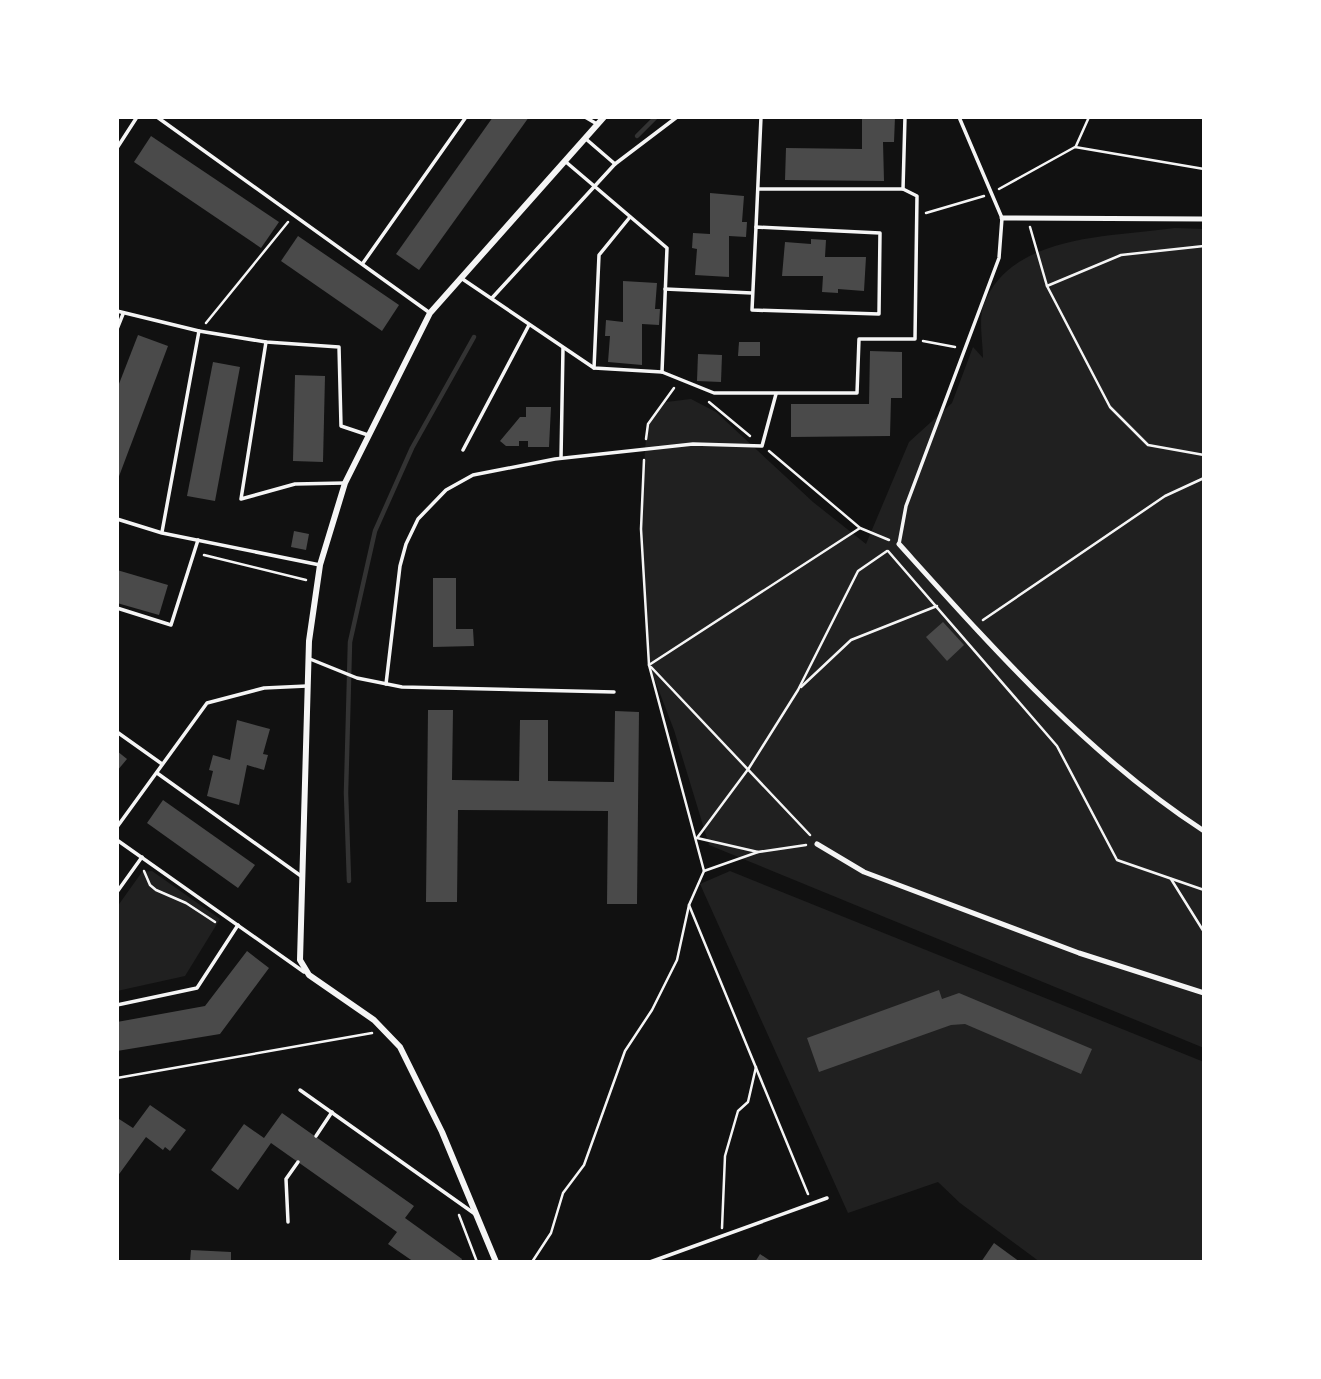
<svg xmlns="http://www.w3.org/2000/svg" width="1321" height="1379" viewBox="0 0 1321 1379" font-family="'Playfair Display',serif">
<rect width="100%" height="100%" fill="#111"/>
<!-- green -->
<g fill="#202020">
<path d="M1175 228 1204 229V1048L709 845 674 730 649 665 641 529 645 449 648 424 666 402 691 399 716 412 813 502 866 544 909 442 952 403 973 347 983 358C983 343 978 318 984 304 1011 234 1111 237 1175 228Z"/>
<polygon points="152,871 220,919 185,976 117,991 117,907 142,872"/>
<polygon points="730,871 1204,1062 1204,1262 1040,1262 960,1203 938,1182 848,1213 700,884"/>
</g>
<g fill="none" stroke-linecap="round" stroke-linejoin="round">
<!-- stream -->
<g stroke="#333" stroke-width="4.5">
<polyline points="637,136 656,117"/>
<polyline points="349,881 346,793 350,642 375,531 412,448 474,337"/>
</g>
</g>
<!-- building -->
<g fill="#4a4a4a">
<polygon points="493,117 529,117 419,270 396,254"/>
<polygon points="862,117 895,117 894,142 883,142 884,181 785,180 786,148 862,149"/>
<polygon points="151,136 279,222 261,248 134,162"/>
<polygon points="710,193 744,196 742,222 747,222 746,237 729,236 729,277 695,275 697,249 692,248 693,233 710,234"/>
<polygon points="298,236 399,305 382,331 281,261"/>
<polygon points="811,239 826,240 825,257 866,257 864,291 838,289 838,293 822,292 823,276 782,276 785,242 811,244"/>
<polygon points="623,281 657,283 655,309 660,309 659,325 642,324 642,365 608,362 610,336 605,336 606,320 623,322"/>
<polygon points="138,335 168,346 118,479 117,389"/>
<polygon points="739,342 760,342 760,356 738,356"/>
<polygon points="870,351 902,352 902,398 891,398 890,436 791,437 791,404 869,404"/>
<polygon points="698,354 722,355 721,382 697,381"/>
<polygon points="213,362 240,367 215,501 187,496"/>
<polygon points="295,375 325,376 323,462 293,461"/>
<polygon points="526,407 551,407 549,447 528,447 528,441 519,441 519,446 506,446 500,441 520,417 526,417"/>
<polygon points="294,531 309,534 306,550 291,547"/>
<polygon points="117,570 168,585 159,615 117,603"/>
<polygon points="433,578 456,578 456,629 473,629 474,646 433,647"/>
<polygon points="943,622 964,645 947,661 926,637"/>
<polygon points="428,710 453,710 452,780 519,781 520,720 548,720 548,781 614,782 615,711 639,712 637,904 607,904 608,811 458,810 457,902 426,902"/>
<polygon points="237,720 270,729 263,754 268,755 264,770 247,765 239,805 207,796 213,771 209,770 213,755 230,760"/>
<polygon points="117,751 127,759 117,771"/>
<polygon points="163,800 255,865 238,888 147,823"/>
<polygon points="247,951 269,968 220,1034 117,1051 117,1022 205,1006"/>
<polygon points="939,990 942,999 959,993 1092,1049 1081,1074 965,1024 951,1025 819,1072 807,1038"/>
<polygon points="150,1105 186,1130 170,1151 165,1147 163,1150 146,1137 117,1177 117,1122 119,1119 133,1128"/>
<polygon points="282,1113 414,1206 405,1218 462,1259 461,1262 414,1262 388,1244 397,1232 271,1143 238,1190 211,1170 244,1124 264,1138"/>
<polygon points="994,1243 1020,1262 981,1262"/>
<polygon points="191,1250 231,1252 231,1262 190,1262"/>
<polygon points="760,1254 772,1262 755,1262"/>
</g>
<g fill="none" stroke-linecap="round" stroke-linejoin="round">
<!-- path -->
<g stroke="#f5f5f5" stroke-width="2.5">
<polyline points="1076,146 1089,117"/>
<polyline points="999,189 1075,147 1204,169"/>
<polyline points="926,213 984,196"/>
<polyline points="1030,227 1047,286 1110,407 1148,445 1204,455"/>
<polyline points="1047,286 1121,255 1204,246"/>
<polyline points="206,323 288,222"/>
<polyline points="923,341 955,347"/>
<polyline points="709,402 750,436"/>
<polyline points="646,439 648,424 674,388"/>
<polyline points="769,451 860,528 889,540"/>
<polyline points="888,551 1057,746 1117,860 1204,890"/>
<polyline points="204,555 306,580"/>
<polyline points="983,620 1165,496 1204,478"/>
<polyline points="649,665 860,528"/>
<polyline points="651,667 810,835"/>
<polyline points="801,687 851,640 937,606"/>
<polyline points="758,852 697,838 749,768 798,690 858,571 887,551"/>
<polyline points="144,871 150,885 156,890 186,903 215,922"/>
<polyline points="704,871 758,852 806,845"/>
<polyline points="1171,879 1204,932"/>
<polyline points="689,905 808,1194"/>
<polyline points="117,1078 372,1033"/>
<polyline points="459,1215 477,1262"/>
<polyline points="722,1228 725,1156 738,1111 748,1102 756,1067"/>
<polyline points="532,1262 551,1233 563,1193 584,1165 625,1051 652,1010 677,960 689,905 704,871 649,665 641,529 644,460"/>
</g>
<!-- service -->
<g stroke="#f5f5f5" stroke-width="3.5">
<polyline points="157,117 430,313"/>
<polyline points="585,117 597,124"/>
<polyline points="586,139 615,164"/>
<polyline points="117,148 137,117"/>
<polyline points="903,189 905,117"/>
<polygon points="756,227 880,233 879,314 752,310"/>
<polyline points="756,227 761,117"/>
<polyline points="363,263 466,117"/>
<polyline points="461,278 594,368 662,372 667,248 566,162"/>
<polyline points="665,289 752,293"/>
<polyline points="492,298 615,164 677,117"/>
<polyline points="117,311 199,331 266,342 339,347 341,426 368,435"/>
<polyline points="117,329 123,314"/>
<polyline points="266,342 241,499 295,484 345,483"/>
<polyline points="594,368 599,255 630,217"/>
<polyline points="662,372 714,393 857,393 859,339 915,339 917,196 903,189 758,189"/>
<polyline points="463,450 529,325"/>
<polyline points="561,458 563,348"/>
<polyline points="117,519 162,533 320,565"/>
<polyline points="162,532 199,331"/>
<polyline points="899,544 906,506 999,258 1002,218 959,117"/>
<polyline points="117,608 171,625 198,540"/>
<polyline points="310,659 357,678 402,687 614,692"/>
<polyline points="386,684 400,566 406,544 418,519 446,490 473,475 555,459 693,444 762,446 776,394"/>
<polyline points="117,732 162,764"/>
<polyline points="157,773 301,876"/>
<polyline points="117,827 207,703 264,688 307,686"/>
<polyline points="117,840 304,972"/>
<polyline points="117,892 142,857"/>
<polyline points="117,1005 197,988 238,925"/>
<polyline points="300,1090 475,1214"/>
<polyline points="316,1136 332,1112"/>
<polyline points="288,1222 286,1179 298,1162"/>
<polyline points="650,1262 827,1198"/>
</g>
<!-- pedestrian -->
<g stroke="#f5f5f5" stroke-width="5">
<polyline points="1002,218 1204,219"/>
<path d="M899 544C992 647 1087 755 1204 831"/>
<polyline points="817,844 864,872 1079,953 1204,993"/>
</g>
<!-- minor -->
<polyline stroke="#f5f5f5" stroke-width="6" points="496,1262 442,1132 400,1047 374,1020 309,975 300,960 309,641 320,565 345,483 430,313 604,117"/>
</g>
<!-- border -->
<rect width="1321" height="1379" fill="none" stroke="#ffffff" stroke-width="238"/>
</svg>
